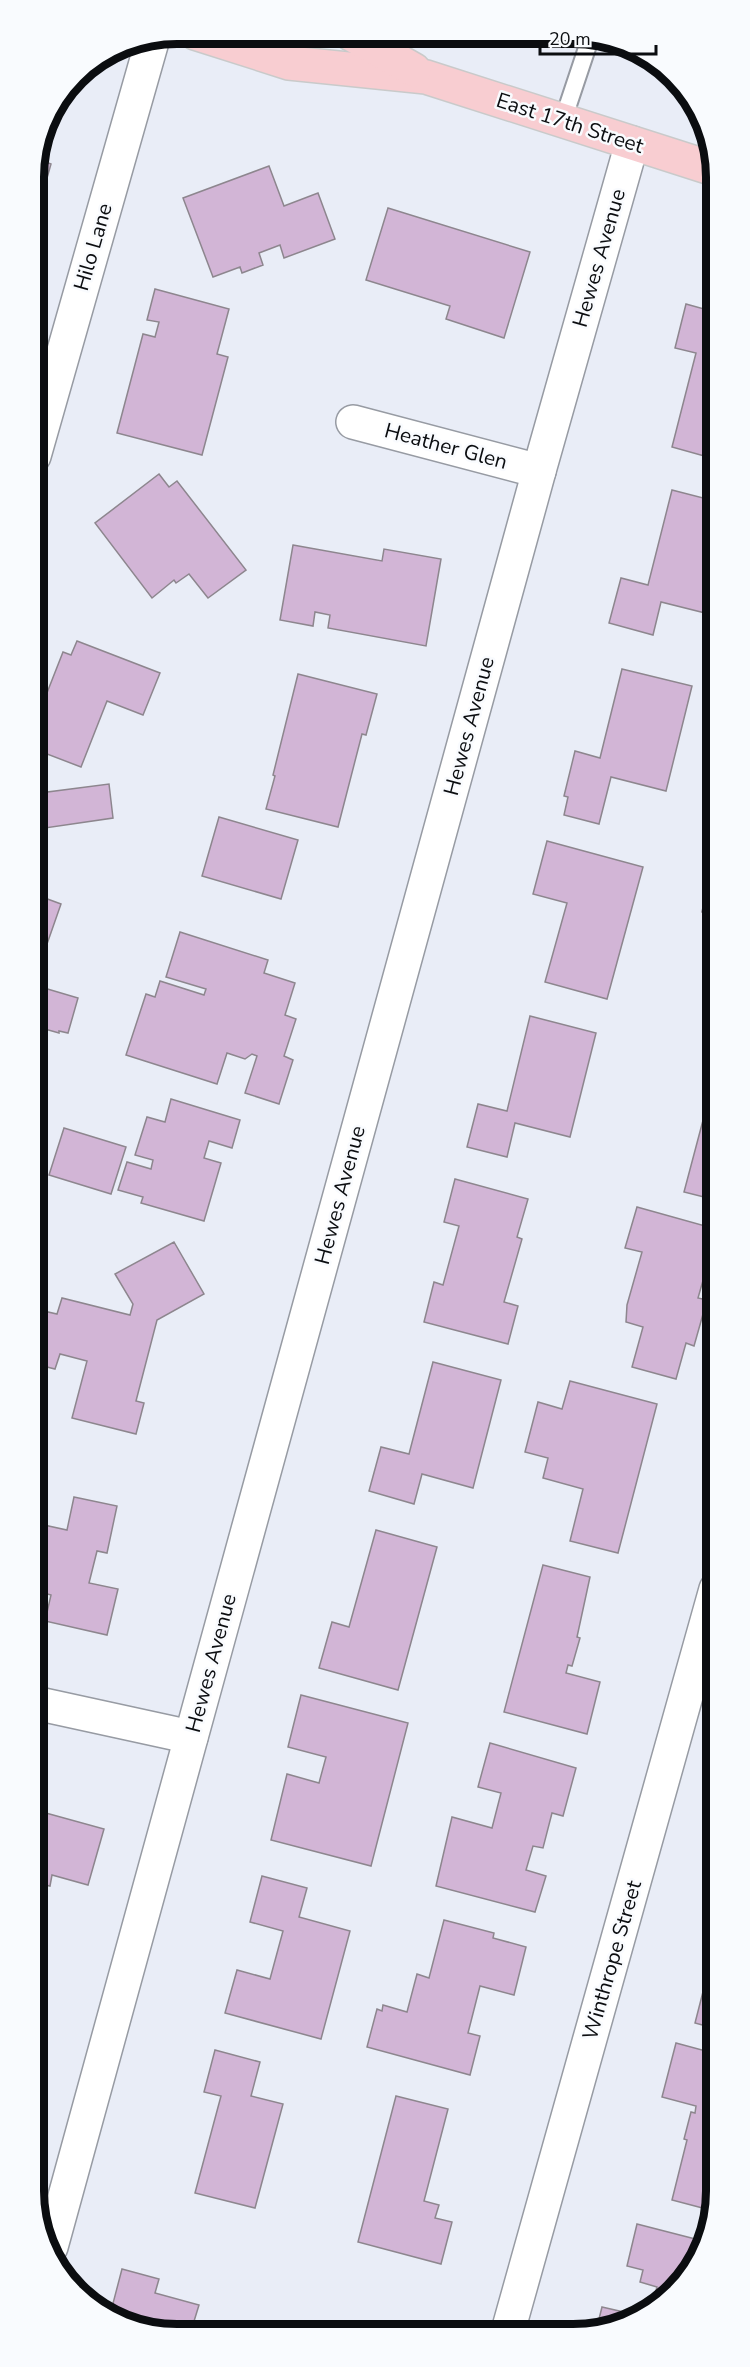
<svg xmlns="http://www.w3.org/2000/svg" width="750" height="2367" viewBox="0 0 750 2367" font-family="'Nunito Sans',sans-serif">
<rect width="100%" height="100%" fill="#e9edf7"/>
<!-- building -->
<g fill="#d2b5d6" stroke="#8d868e" stroke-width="1.5">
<polygon points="50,112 37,159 51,164 38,210 33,208 33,167 44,121"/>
<polygon points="269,166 284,206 318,193 335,239 284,258 280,245 259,253 263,265 242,273 240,267 213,277 183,198"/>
<polygon points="388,208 530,252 504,338 446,319 450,306 366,280"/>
<polygon points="155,289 229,309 217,354 228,357 202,455 117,433 143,334 155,337 159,322 147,320"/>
<polygon points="686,304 715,312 715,459 672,447 696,353 675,348"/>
<polygon points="159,474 169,487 177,481 246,570 208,598 189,574 176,583 174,580 152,598 95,523"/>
<polygon points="672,490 715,501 713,615 661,602 653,635 609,623 621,578 648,585"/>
<polygon points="293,545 382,561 384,549 441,559 426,646 328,628 330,615 315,612 313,626 280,620"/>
<polygon points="77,641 160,673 143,715 107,701 81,767 34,749 34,726 63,652 71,655"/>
<polygon points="622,669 692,686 666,791 611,777 599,824 564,815 568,797 564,796 575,751 600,758"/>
<polygon points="298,674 377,694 366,735 362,734 338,827 266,809 275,776 273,775"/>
<polygon points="109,784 113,818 45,828 40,793"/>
<polygon points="219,817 298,840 281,899 202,876"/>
<polygon points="547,841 643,867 607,999 545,982 567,903 533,894"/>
<polygon points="714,858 715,859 715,915 702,912"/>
<polygon points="34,894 61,904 47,944 34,939"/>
<polygon points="180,932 268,960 264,973 295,983 285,1015 296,1019 284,1056 293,1060 279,1104 245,1093 257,1056 252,1054 245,1059 227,1053 217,1084 126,1055 146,994 155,997 160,981 204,995 206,989 166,977"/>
<polygon points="715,944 715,977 707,975"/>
<polygon points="34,985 78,998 68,1033 59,1031 59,1033 34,1026"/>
<polygon points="530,1016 596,1033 570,1137 515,1123 507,1157 467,1147 478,1104 507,1111"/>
<polygon points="715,1075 716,1200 684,1192"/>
<polygon points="171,1099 240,1120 232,1148 209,1141 204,1158 221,1163 204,1221 141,1203 143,1197 118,1190 127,1162 151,1169 153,1160 135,1155 147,1117 165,1122"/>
<polygon points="64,1128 126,1147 111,1194 49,1175"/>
<polygon points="455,1179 528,1199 517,1237 522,1239 504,1302 518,1306 508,1344 424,1322 434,1282 443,1285 459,1226 444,1222"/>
<polygon points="637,1207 716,1229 716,1280 704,1277 698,1298 707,1300 694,1346 686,1343 676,1379 632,1367 643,1327 626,1322 627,1305 642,1252 625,1248"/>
<polygon points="174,1242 204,1294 157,1320 136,1401 144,1403 136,1434 72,1418 87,1361 60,1354 55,1369 35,1364 35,1309 57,1314 62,1298 130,1315 133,1304 115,1274"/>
<polygon points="433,1362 501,1380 473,1488 422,1474 414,1504 369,1491 381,1447 409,1454"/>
<polygon points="570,1381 657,1404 618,1553 570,1541 583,1489 543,1478 548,1458 525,1452 538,1402 562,1409"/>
<polygon points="74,1497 117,1506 107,1553 97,1551 89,1583 118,1589 107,1635 45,1621 51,1595 44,1593 42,1603 35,1601 35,1523 67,1530"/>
<polygon points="376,1530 437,1547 398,1690 319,1668 332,1622 349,1627"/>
<polygon points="543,1565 590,1577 577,1637 580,1638 572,1666 568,1665 566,1673 600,1682 587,1734 504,1712"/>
<polygon points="301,1695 408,1723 371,1866 271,1840 287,1774 319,1783 326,1757 288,1747"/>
<polygon points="490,1743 576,1768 563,1816 552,1813 543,1848 533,1846 526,1870 546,1876 535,1912 436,1886 452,1817 492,1828 501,1793 478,1787"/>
<polygon points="35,1810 104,1829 88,1885 52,1875 50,1886 35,1883"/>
<polygon points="262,1876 307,1888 299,1917 350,1931 321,2039 225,2013 237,1970 270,1979 283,1931 250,1922"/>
<polygon points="444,1920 494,1933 493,1938 526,1947 514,1995 480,1986 468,2033 480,2036 470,2075 367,2047 377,2009 382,2011 383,2005 407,2012 417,1974 429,1978"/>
<polygon points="706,1980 716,1983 717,2029 695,2023"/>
<polygon points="676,2043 717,2054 717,2200 714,2211 672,2200 687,2140 684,2139 691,2112 695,2113 696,2106 662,2097"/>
<polygon points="215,2050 260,2062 251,2096 283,2104 255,2208 195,2193 221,2096 204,2092"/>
<polygon points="396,2096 448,2109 424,2201 439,2205 435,2218 452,2222 441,2264 358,2242"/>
<polygon points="637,2224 707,2242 682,2285 650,2311 657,2287 640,2282 643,2270 627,2266"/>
<polygon points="122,2269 159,2279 155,2293 199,2305 191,2331 148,2331 111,2311"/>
<polygon points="602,2307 641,2316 601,2331 596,2331"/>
</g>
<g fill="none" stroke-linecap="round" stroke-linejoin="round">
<defs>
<polyline id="service" points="563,120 591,36"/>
<g id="minor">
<polyline points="353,422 539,471"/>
<polyline points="34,456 153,38"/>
<polyline points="35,1703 191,1737"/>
<polyline points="508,2331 716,1589"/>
</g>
<polyline id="tertiary" points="51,2247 539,471 632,143"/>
<g id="primary">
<polyline points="195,33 289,63 426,77 714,169"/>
<polyline points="351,34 414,70"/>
</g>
</defs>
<!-- service casing -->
<use href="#service" stroke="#979ba3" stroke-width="20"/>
<!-- minor casing -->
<use href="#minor" stroke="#979ba3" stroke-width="36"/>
<!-- tertiary casing -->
<use href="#tertiary" stroke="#979ba3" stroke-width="36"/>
<!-- primary casing -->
<use href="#primary" stroke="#c9caca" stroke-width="36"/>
<!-- service -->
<use href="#service" stroke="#fff" stroke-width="16"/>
<!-- minor -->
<use href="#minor" stroke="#fff" stroke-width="33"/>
<!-- tertiary -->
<use href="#tertiary" stroke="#fff" stroke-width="33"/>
<!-- primary -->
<use href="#primary" stroke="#f8cdd1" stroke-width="33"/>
</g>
<g text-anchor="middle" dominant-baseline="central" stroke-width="5" stroke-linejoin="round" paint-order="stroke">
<!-- street labels -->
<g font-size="21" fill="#0b0d10" stroke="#f9fbfe">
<text transform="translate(570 123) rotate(18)">East 17th Street</text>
<text transform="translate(93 247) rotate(-74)">Hilo Lane</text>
<text transform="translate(599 258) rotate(-74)">Hewes Avenue</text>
<text transform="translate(446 446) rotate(15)">Heather Glen</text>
<text transform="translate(469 726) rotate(-75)">Hewes Avenue</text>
<text transform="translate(340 1195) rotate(-75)">Hewes Avenue</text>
<text transform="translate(211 1663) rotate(-75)">Hewes Avenue</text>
<text transform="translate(612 1960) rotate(-74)">Winthrope Street</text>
</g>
</g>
<!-- crop -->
<path d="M0 0H750V2367H0ZM177 44H573A133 133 0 0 1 706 177V2191A133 133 0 0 1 573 2324H177A133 133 0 0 1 44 2191V177A133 133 0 0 1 177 44Z" fill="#f9fbfe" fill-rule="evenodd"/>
<path fill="none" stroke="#0b0d10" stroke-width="8" d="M177 44H573A133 133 0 0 1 706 177V2191A133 133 0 0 1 573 2324H177A133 133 0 0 1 44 2191V177A133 133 0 0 1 177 44Z"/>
<!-- scale -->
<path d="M540 45v9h116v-9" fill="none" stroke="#0b0d10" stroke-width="3"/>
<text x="549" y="45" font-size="18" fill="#0b0d10" stroke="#f9fbfe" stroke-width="4.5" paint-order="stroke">20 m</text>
</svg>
